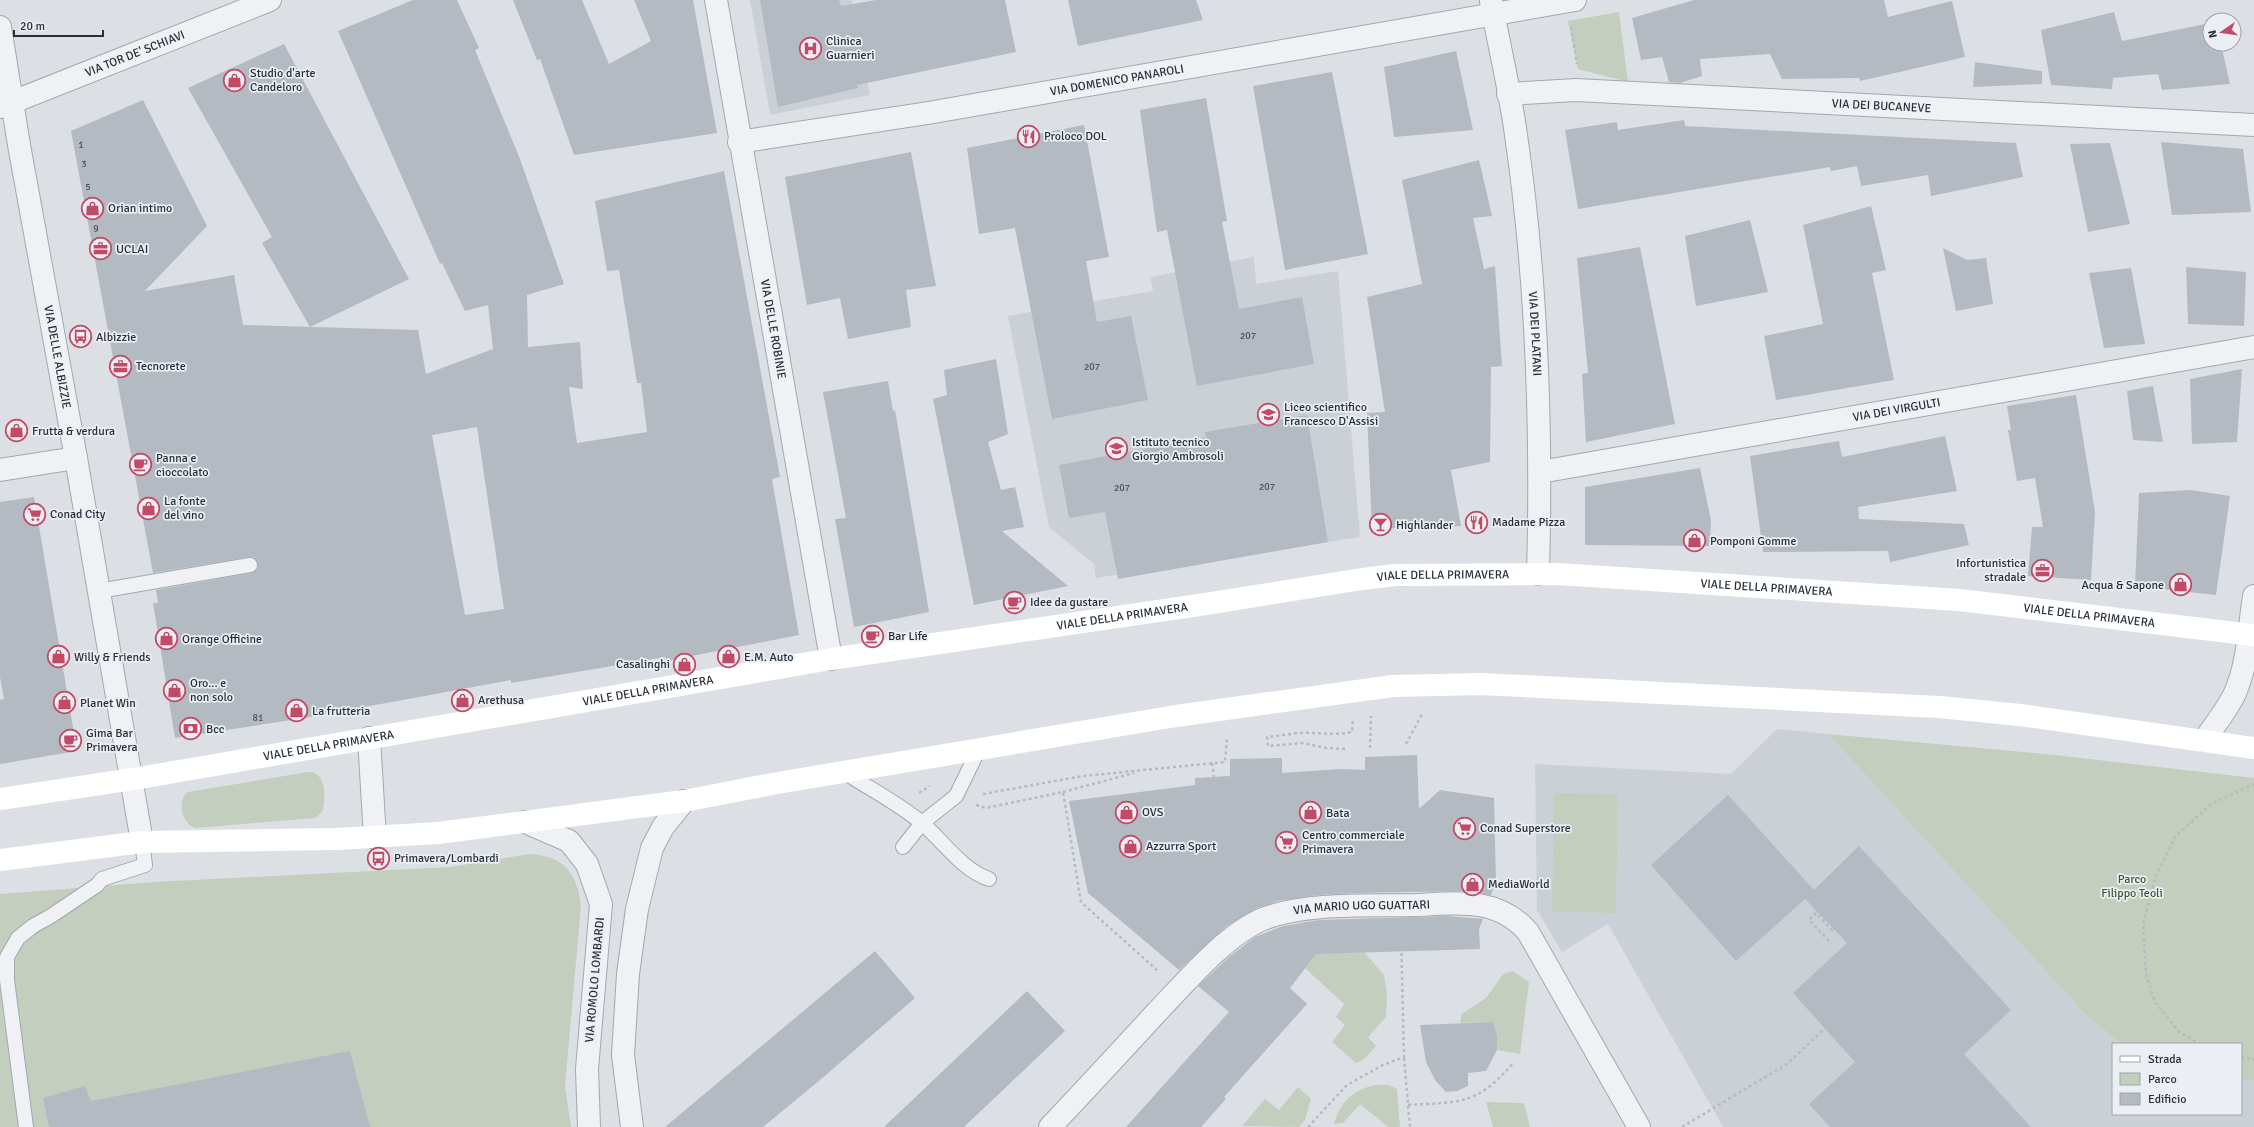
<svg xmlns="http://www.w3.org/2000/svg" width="2254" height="1127" viewBox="0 0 2254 1127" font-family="Signika,sans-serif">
<rect width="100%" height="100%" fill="#dce0e5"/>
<!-- built -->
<g fill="#cbd0d6">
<polygon points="750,0 852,0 870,95 770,115"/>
<polygon points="1254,257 1256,284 1338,271 1360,537 1096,578 1094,564 1049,527 1008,316 1153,291 1150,277"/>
<polygon points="1777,729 1828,734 2086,1015 2122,1044 2113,1044 2113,1114 2241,1114 2241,1080 2254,1081 2254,1127 1723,1127 1608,924 1562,952 1537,910 1535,764 1731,774"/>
</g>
<!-- green -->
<g fill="#c4cebe">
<polygon points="1619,12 1628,82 1578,69 1568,21"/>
<polygon points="1828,734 2055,755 2254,778 2254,1081 2241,1080 2241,1044 2122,1044 2086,1015"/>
<path d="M308 772C327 771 326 800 322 812L315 818 195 828C182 824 176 801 188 792Z"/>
<polygon points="1554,793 1618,794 1616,913 1552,912"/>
<path d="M530 854C564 856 577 873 581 905L565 1087 571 1127H0V894L154 882 450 867Z"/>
<polygon points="1364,952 1384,975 1387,994 1386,1017 1368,1037 1376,1046 1364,1059 1356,1063 1332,1042 1345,1025 1336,1017 1344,1004 1305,968 1316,954"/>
<polygon points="1513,971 1529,982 1520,1054 1497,1050 1497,1035 1493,1022 1460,1023 1462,1014 1486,998 1503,974"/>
<path d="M1375 1085H1389L1397 1089 1400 1127H1388L1360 1104 1343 1123 1334 1124C1340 1103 1352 1090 1375 1085Z"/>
<polygon points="1298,1087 1311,1099 1305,1120 1299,1127 1242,1126 1265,1099 1279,1110"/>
<polygon points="1486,1102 1524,1103 1530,1127 1493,1127"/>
</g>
<!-- building -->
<g fill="#b4bac1" fill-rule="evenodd">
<path d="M413 0H457L479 48 475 50 520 159 564 284 527 295 528 347 580 342 583 389 569 387 577 443 647 432 641 383H637L619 270 607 271 595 201 724 171 780 477 772 479 799 635 666 661V657L511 683V680L310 717 175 738 153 603H158L156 590 251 573 258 568V563L253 557H249L153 573 71 131 143 100 207 226 145 291 234 275 243 325 418 330 426 374 493 349 488 305 465 311 442 263 440 264 338 31ZM477 427 504 609 465 615 432 435Z"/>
<polygon points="513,0 582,0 609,64 651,41 634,0 693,0 717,133 574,155 540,59 537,60"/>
<polygon points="760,0 839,0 841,6 876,0 1005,0 1016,52 857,85 858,88 778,107"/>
<polygon points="1068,0 1196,0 1203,20 1078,46"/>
<polygon points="1694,0 1884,0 1888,17 1952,1 1965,57 1860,81 1859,78 1782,79 1770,54 1700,59 1702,76 1680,83 1669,82 1662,57 1641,60 1632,18"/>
<polygon points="2114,12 2122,41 2210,23 2210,44 2221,44 2230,84 2162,90 2158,74 2113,78 2112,89 2051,85 2041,30"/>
<polygon points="284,44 409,279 310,327 262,243 272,237 188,88"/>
<polygon points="1456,51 1473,130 1394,137 1384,67"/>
<polygon points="1975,62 2042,71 2042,84 1973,87"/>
<polygon points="1332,72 1368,254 1285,270 1253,86"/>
<polygon points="1206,98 1227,221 1222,222 1239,309 1302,297 1314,364 1197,386 1167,230 1157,232 1140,110"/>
<polygon points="1684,120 1685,126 2016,143 2023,177 1931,196 1928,175 1861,186 1857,166 1831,171 1830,167 1578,209 1565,130 1617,122 1618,130"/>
<polygon points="1084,125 1109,257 1086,261 1097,322 1131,316 1148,400 1052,419 1015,228 979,234 967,148"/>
<polygon points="2161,142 2243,149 2251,212 2172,215"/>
<polygon points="2110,143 2130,224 2088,232 2070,144"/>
<polygon points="911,152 936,286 906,290 911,327 848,339 840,298 807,305 785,177"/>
<polygon points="1479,160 1492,216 1473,218 1484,269 1495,266 1502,366 1491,367 1490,462 1451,470 1461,526 1372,529 1367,413 1385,412 1367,297 1422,284 1402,180"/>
<polygon points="1871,206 1886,270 1872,273 1894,380 1776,400 1764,336 1823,324 1803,225"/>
<polygon points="1750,220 1768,292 1696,306 1685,236"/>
<polygon points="1640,247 1675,424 1586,442 1582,374 1588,373 1577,258"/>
<polygon points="1943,248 1967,260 1986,258 1993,304 1956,311"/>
<polygon points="2186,267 2246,272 2244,326 2188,324"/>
<polygon points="2131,268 2145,344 2104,348 2089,273"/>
<polygon points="996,359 1008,434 988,442 1001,490 1015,487 1024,527 1002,531 1068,586 974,605 933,399 947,395 944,370"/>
<polygon points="2242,369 2237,442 2192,444 2190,379"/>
<polygon points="888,381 893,411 895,410 929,612 854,627 835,519 846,518 823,392"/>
<polygon points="2153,386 2163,442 2133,440 2127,391"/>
<polygon points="2076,395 2095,512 2091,580 2028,576 2032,527 2043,527 2035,478 2017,481 2008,430 2011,430 2007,406"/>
<polygon points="1307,415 1328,542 1118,579 1105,512 1069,518 1059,465 1206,437 1205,432"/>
<polygon points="1945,436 1957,491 1858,507 1859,519 1964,524 1969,545 1890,562 1888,551 1763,552 1750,456 1839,441 1842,457"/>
<polygon points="1700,468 1711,520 1710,546 1585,545 1585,487"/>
<polygon points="2190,490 2230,496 2216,595 2135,586 2139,493"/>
<polygon points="34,497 77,751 0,764 0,700 4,699 0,677 0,502"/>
<polygon points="1417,755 1419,809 1440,790 1494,798 1496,881 1491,895 1462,891 1358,893 1317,895 1278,901 1257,908 1227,926 1179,970 1088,893 1069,801 1195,785 1195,778 1230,776 1230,759 1282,758 1282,773 1341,769 1365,770 1365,757"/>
<polygon points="1728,795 1814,890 1859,846 2011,1010 1964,1054 2031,1127 1830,1127 1809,1104 1855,1062 1793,993 1847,943 1805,899 1736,961 1651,865"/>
<polygon points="1447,916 1483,919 1479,929 1480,949 1316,954 1290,988 1307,1004 1224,1097 1226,1099 1201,1127 1126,1127 1229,1012 1198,986 1229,957 1255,937 1283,926 1319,920"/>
<polygon points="875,951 915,998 820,1080 763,1127 665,1127"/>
<polygon points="1027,991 1065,1031 1043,1052 964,1127 884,1127"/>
<polygon points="1493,1022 1497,1035 1497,1050 1486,1071 1468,1073 1468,1086 1457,1091 1446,1092 1435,1080 1426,1062 1420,1025"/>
<polygon points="350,1051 370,1127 49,1127 43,1098 85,1086 91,1101"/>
</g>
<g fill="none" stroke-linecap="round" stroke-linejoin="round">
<defs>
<g id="service">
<polyline points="99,591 250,565"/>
<path d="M844 772C870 789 898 803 922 823 944 842 961 869 989 879"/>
<polyline points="903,847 922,823 956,796 979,749"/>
<polyline points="26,1127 7,980 7,957 18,938 33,926 51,916 97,885 102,879 145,865 142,842"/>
</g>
<g id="minor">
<path id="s1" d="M716 0 831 659"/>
<path id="s2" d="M1491 1C1499 46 1510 90 1516 135 1537 279 1542 428 1538 574"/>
<path id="s3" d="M1508 94 1576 90 2254 125"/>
<path id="s4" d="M0 107 270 0"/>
<path id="s5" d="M739 142 928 113 1575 0"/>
<polyline points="0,470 76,458"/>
<path id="s6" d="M1540 472 2254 347"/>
<polyline points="369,738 375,838"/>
<path d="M2204 740C2215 725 2227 710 2235 693 2248 664 2249 628 2254 596"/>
<polyline points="525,822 569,841 587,864 601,904 587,1069 589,1127"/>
<polyline points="632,1127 623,1055 628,974 637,909 652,848 663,827 684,801"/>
<path id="s7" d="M1050 1127C1086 1089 1122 1050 1157 1012 1186 982 1225 935 1263 919 1306 902 1370 906 1416 905 1457 903 1498 897 1528 932L1639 1127"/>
</g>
<g id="tertiary">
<path id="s8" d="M0 27 19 145 76 458 142 842"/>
</g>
</defs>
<!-- service casing -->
<use href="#service" stroke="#a2a8ae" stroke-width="16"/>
<!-- minor casing -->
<use href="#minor" stroke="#a2a8ae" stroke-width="24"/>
<!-- tertiary casing -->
<use href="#tertiary" stroke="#a2a8ae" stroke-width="24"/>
<!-- path -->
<g stroke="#b7bbc0" stroke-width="2.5" stroke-dasharray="3 3" stroke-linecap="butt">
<polyline points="1571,27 1577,64"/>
<polyline points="1406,744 1422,714"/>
<polyline points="1370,748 1371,716"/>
<path d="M1345 749 1326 748 1303 743 1268 746 1267 737C1278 736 1288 734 1299 733 1318 732 1333 736 1352 732L1353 719"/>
<polyline points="1212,763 1214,777"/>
<polyline points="1063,792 1134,773"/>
<polyline points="919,793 930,786"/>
<polyline points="983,794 1083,776 1225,762 1227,737"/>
<polyline points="976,805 986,808 1063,792 1081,902 1159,972"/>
<polyline points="1829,941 1809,920 1816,913 1832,930 1833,929"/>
<polyline points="2201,1044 2180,1033 2155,1002 2146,974 2143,924 2156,876 2175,837 2211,804 2254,784"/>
<polyline points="2241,1057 2254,1060"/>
<polyline points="1404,1058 1410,1127"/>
<path d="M1408 1105C1461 1102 1478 1105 1514 1062"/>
<polyline points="1308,1127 1347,1085 1383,1065 1404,1057 1401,932"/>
<polyline points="1682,1127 1787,1064 1833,1021"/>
</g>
<!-- service -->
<use href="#service" stroke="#eff1f4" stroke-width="14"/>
<!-- minor -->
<use href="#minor" stroke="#eff1f4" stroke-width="22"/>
<!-- tertiary -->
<use href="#tertiary" stroke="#eff1f4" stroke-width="22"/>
<!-- secondary -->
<g stroke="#fff" stroke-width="22">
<path id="s9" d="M0 799 133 779 831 659 1199 605 1362 579 1396 575 1558 574 1959 600 2254 635"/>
<polyline points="0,860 142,842 336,839 439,833 684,801 772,784 1176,716 1393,686 1482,684 1939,707 2020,715 2254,748"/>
</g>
</g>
<!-- icons -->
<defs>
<symbol id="hospital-ring" viewBox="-11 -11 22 22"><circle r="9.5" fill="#ebeff3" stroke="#c14a66" stroke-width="1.5"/><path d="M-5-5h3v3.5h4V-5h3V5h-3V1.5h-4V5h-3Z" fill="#c14a66"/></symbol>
<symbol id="shop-ring" viewBox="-11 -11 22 22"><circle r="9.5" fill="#ebeff3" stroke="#c14a66" stroke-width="1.5"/><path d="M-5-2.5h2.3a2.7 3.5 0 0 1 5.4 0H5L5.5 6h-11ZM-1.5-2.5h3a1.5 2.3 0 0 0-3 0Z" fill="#c14a66"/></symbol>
<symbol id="restaurant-ring" viewBox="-11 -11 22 22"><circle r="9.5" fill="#ebeff3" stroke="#c14a66" stroke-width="1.5"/><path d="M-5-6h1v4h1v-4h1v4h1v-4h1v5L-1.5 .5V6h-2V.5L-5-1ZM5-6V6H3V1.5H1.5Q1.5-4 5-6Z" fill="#c14a66"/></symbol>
<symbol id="office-ring" viewBox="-11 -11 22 22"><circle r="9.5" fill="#ebeff3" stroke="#c14a66" stroke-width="1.5"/><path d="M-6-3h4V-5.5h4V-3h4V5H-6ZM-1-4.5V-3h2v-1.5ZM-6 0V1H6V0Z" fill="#c14a66"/></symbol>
<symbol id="bus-ring" viewBox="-11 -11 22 22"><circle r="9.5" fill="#ebeff3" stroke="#c14a66" stroke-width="1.5"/><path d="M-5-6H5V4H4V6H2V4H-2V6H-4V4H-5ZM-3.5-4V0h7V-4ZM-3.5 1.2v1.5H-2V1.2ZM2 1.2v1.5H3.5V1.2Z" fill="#c14a66"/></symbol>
<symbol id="school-ring" viewBox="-11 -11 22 22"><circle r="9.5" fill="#ebeff3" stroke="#c14a66" stroke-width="1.5"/><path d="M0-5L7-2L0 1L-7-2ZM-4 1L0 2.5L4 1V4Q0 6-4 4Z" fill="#c14a66"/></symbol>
<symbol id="cafe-ring" viewBox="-11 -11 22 22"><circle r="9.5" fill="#ebeff3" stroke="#c14a66" stroke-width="1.5"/><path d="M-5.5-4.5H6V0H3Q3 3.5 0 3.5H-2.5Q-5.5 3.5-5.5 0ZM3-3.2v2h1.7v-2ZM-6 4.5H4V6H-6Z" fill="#c14a66"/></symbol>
<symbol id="supermarket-ring" viewBox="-11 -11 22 22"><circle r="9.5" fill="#ebeff3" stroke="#c14a66" stroke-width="1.5"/><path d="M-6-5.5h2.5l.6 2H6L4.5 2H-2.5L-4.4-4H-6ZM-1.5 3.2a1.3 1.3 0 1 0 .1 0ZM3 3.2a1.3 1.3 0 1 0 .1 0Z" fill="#c14a66"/></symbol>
<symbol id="bar-ring" viewBox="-11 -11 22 22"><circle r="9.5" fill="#ebeff3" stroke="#c14a66" stroke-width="1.5"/><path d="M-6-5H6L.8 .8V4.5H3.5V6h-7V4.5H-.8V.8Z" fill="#c14a66"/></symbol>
<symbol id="bank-ring" viewBox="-11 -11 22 22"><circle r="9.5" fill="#ebeff3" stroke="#c14a66" stroke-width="1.5"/><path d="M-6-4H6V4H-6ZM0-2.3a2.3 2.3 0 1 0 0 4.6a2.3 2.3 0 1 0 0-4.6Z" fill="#c14a66"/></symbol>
</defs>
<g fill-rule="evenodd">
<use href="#hospital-ring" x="798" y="36" width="25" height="25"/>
<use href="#shop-ring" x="222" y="68" width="25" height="25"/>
<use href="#restaurant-ring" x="1016" y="124" width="25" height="25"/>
<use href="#shop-ring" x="80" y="196" width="25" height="25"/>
<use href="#office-ring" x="88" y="236" width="25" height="25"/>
<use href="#bus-ring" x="68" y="324" width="25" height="25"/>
<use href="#office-ring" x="108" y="354" width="25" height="25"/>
<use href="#school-ring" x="1256" y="402" width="25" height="25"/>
<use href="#shop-ring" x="4" y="418" width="25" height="25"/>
<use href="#school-ring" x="1104" y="436" width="25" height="25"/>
<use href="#cafe-ring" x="128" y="452" width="25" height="25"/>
<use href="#shop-ring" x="136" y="496" width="25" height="25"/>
<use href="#supermarket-ring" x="22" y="502" width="25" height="25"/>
<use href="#restaurant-ring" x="1464" y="510" width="25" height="25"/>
<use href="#bar-ring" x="1368" y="512" width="25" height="25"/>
<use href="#shop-ring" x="1682" y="528" width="25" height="25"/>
<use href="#office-ring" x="2030" y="558" width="25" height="25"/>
<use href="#shop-ring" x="2168" y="572" width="25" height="25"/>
<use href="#cafe-ring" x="1002" y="590" width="25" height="25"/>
<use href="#cafe-ring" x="860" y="624" width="25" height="25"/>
<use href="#shop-ring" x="154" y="626" width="25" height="25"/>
<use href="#shop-ring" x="46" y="644" width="25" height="25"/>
<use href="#shop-ring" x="716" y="644" width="25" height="25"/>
<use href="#shop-ring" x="672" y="652" width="25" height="25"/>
<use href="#shop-ring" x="162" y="678" width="25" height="25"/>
<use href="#shop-ring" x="450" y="688" width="25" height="25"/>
<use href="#shop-ring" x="52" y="690" width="25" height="25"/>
<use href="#shop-ring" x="284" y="698" width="25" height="25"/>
<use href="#bank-ring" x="178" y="716" width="25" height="25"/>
<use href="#cafe-ring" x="58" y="728" width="25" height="25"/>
<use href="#shop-ring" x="1114" y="800" width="25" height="25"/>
<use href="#shop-ring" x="1298" y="800" width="25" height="25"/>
<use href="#supermarket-ring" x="1452" y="816" width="25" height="25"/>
<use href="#supermarket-ring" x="1274" y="830" width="25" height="25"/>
<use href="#shop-ring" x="1118" y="834" width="25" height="25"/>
<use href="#bus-ring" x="366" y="846" width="25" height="25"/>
<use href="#shop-ring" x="1460" y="872" width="25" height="25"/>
</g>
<g text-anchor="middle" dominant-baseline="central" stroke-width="3.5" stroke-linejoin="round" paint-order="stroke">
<!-- number labels -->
<g font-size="10" fill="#4a525c">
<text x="81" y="145">1</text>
<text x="84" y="164">3</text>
<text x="88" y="187">5</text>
<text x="96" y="229">9</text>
<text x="1248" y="336">207</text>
<text x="1092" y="367">207</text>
<text x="1267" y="487">207</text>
<text x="1122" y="488">207</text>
<text x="258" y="718">81</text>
</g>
<!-- poi labels -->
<g font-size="12" fill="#27303a" stroke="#ebeff3" text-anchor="start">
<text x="826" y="41">Clinica<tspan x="826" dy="14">Guarnieri</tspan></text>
<text x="250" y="73">Studio d'arte<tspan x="250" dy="14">Candeloro</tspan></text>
<text x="1044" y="136">Proloco DOL</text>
<text x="108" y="208">Orian intimo</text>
<text x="116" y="249">UCLAI</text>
<text x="96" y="337">Albizzie</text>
<text x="136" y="366">Tecnorete</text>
<text x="1284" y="407">Liceo scientifico<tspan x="1284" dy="14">Francesco D'Assisi</tspan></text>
<text x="32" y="431">Frutta &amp; verdura</text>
<text x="1132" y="442">Istituto tecnico<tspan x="1132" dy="14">Giorgio Ambrosoli</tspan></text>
<text x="156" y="458">Panna e<tspan x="156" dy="14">cioccolato</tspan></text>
<text x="164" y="501">La fonte<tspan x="164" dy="14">del vino</tspan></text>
<text x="50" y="514">Conad City</text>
<text x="1492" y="522">Madame Pizza</text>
<text x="1396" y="525">Highlander</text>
<text x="1710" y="541">Pomponi Gomme</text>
<text x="2026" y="563" text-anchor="end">Infortunistica<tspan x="2026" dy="14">stradale</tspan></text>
<text x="2164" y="585" text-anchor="end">Acqua &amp; Sapone</text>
<text x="1030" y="602">Idee da gustare</text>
<text x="888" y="636">Bar Life</text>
<text x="182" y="639">Orange Officine</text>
<text x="74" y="657">Willy &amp; Friends</text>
<text x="744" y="657">E.M. Auto</text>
<text x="670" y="664" text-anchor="end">Casalinghi</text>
<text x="190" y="683">Oro... e<tspan x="190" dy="14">non solo</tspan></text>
<text x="478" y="700">Arethusa</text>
<text x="80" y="703">Planet Win</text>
<text x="312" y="711">La frutteria</text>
<text x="206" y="729">Bcc</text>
<text x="86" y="733">Gima Bar<tspan x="86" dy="14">Primavera</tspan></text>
<text x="1142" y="812">OVS</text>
<text x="1326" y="813">Bata</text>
<text x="1480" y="828">Conad Superstore</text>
<text x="1302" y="835">Centro commerciale<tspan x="1302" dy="14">Primavera</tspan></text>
<text x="1146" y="846">Azzurra Sport</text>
<text x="394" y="858">Primavera/Lombardi</text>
<text x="1488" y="884">MediaWorld</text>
</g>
<!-- street labels -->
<g font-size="12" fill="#27303a" stroke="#ebeff3">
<text stroke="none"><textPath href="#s4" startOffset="145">VIA TOR DE' SCHIAVI</textPath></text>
<text stroke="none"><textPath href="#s5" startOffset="383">VIA DOMENICO PANAROLI</textPath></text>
<text stroke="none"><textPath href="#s3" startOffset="374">VIA DEI BUCANEVE</textPath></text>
<text stroke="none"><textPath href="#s1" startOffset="334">VIA DELLE ROBINIE</textPath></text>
<text stroke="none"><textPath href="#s2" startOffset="336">VIA DEI PLATANI</textPath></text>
<text stroke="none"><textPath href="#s8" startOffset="335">VIA DELLE ALBIZZIE</textPath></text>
<text stroke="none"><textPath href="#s6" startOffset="362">VIA DEI VIRGULTI</textPath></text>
<text stroke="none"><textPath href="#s9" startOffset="1461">VIALE DELLA PRIMAVERA</textPath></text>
<text stroke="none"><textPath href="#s9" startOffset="1785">VIALE DELLA PRIMAVERA</textPath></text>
<text stroke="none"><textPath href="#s9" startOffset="2109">VIALE DELLA PRIMAVERA</textPath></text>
<text stroke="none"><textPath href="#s9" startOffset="1137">VIALE DELLA PRIMAVERA</textPath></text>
<text stroke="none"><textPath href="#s9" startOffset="657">VIALE DELLA PRIMAVERA</textPath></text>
<text stroke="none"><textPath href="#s9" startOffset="333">VIALE DELLA PRIMAVERA</textPath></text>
<text stroke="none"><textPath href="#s7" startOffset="399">VIA MARIO UGO GUATTARI</textPath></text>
<text transform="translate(595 980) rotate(-85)">VIA ROMOLO LOMBARDI</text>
</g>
<!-- park labels -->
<g font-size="12" fill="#3e5536" stroke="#ebeff3">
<text x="2132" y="879">Parco<tspan x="2132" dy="14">Filippo Teoli</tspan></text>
</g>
</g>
<!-- legend -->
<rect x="2112" y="1043" width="130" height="72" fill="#ebeff3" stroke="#9da3a9"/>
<rect x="2120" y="1056" width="20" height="6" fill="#ffffff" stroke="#9da3a9"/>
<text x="2148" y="1063" font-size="12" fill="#27303a">Strada</text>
<rect x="2120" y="1073" width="20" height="12" fill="#c4cebe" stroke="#9da3a9"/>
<text x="2148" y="1083" font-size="12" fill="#27303a">Parco</text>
<rect x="2120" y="1093" width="20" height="12" fill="#b4bac1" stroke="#9da3a9"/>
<text x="2148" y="1103" font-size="12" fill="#27303a">Edificio</text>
<!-- north arrow -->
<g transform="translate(2222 32) rotate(257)"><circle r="19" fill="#ebeff3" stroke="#9da3a9"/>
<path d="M0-3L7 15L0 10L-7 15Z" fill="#c14a66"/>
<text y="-6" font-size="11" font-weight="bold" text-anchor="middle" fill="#27303a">N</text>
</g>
<!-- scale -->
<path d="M14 30v6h89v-6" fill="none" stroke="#27303a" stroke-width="2"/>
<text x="20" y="30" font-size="12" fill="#27303a" stroke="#ebeff3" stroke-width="3" paint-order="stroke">20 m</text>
</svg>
